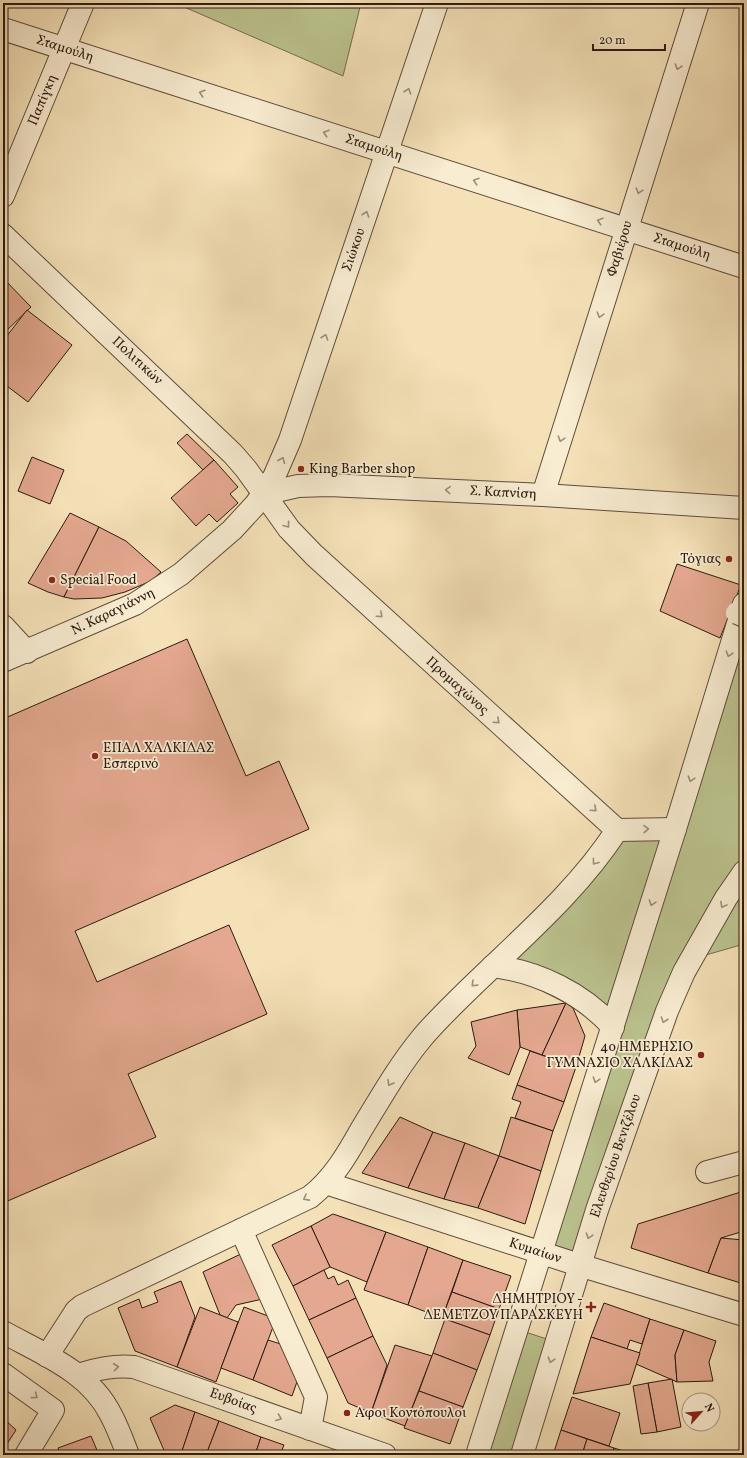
<svg xmlns="http://www.w3.org/2000/svg" width="747" height="1458" viewBox="0 0 747 1458" font-family="Vollkorn,serif">
<rect width="100%" height="100%" fill="#f5e1b8"/>
<filter id="stains"><feTurbulence type="fractalNoise" baseFrequency=".005" numOctaves="4"/><feColorMatrix values="0 0 0 0 .2 0 0 0 0 .09 0 0 0 0 .02 0 0 0 .5 -.17"/></filter>
<radialGradient id="worn" r=".72"><stop offset=".6" stop-color="#630" stop-opacity="0"/><stop offset="1" stop-color="#630" stop-opacity=".3"/></radialGradient>
<!-- green -->
<g fill="#bbc38f" stroke="#746e50">
<polygon points="175,3 361,3 343,76"/>
<polygon points="744,623 744,944 706,955 695,954 579,1265 541,1253 613,1027 493,966 617,830 675,829"/>
<polygon points="516,1329 556,1342 522,1455 477,1455"/>
</g>
<!-- building -->
<g fill="#e3a88f" stroke="#2d1a11">
<polygon points="3,278 31,307 3,334"/>
<polygon points="27,310 72,345 28,402 3,383 3,341"/>
<polygon points="187,434 214,460 203,470 177,443"/>
<polygon points="32,457 64,470 50,504 18,491"/>
<polygon points="214,460 238,487 230,494 238,503 217,522 209,514 196,526 171,498"/>
<polygon points="70,513 99,527 64,597 48,592 28,583"/>
<polygon points="99,527 126,541 161,572 151,581 125,592 102,598 74,599 64,597"/>
<polygon points="677,564 741,585 720,638 660,611"/>
<polygon points="187,639 246,776 279,761 309,829 75,931 97,982 229,925 267,1014 128,1074 156,1137 3,1203 3,719"/>
<polygon points="566,1003 542,1055 520,1047 517,1010"/>
<polygon points="566,1003 573,1008 585,1036 576,1067 542,1055"/>
<polygon points="517,1010 520,1047 509,1075 468,1058 476,1046 471,1022"/>
<polygon points="530,1051 576,1067 564,1102 517,1085"/>
<polygon points="517,1085 564,1102 553,1131 515,1118 521,1102 512,1099"/>
<polygon points="400,1117 433,1132 408,1188 362,1173"/>
<polygon points="511,1117 553,1131 541,1171 499,1156"/>
<polygon points="433,1132 465,1143 444,1199 408,1188"/>
<polygon points="465,1143 499,1156 478,1208 444,1199"/>
<polygon points="499,1156 541,1171 525,1224 478,1208"/>
<polygon points="744,1191 744,1231 721,1238 708,1273 631,1248 638,1224"/>
<polygon points="333,1214 386,1232 367,1282 330,1267 311,1226"/>
<polygon points="311,1226 330,1267 293,1286 272,1245"/>
<polygon points="386,1232 428,1247 408,1305 364,1290"/>
<polygon points="721,1238 744,1240 744,1284 708,1273"/>
<polygon points="428,1247 463,1260 442,1318 408,1305"/>
<polygon points="245,1252 267,1298 236,1305 227,1318 220,1315 203,1272"/>
<polygon points="463,1260 511,1276 499,1309 452,1292"/>
<polygon points="324,1270 328,1279 334,1276 338,1285 348,1280 356,1298 309,1320 293,1286"/>
<polygon points="181,1281 195,1317 177,1367 135,1351 118,1308 139,1299 142,1308 158,1302 154,1292"/>
<polygon points="452,1292 499,1309 490,1335 442,1318"/>
<polygon points="356,1298 373,1336 327,1358 309,1320"/>
<polygon points="604,1303 650,1319 642,1344 630,1340 627,1349 591,1337"/>
<polygon points="200,1307 238,1322 216,1382 177,1367"/>
<polygon points="244,1307 276,1319 253,1380 221,1368"/>
<polygon points="445,1319 490,1335 477,1370 433,1353"/>
<polygon points="650,1319 684,1330 675,1355 677,1382 636,1364"/>
<polygon points="684,1330 716,1341 709,1362 713,1381 677,1382 675,1355"/>
<polygon points="373,1336 387,1365 371,1413 348,1403 327,1358"/>
<polygon points="591,1337 640,1353 630,1384 573,1394"/>
<polygon points="268,1340 287,1346 299,1376 292,1396 253,1380"/>
<polygon points="395,1345 432,1356 405,1426 371,1413"/>
<polygon points="433,1353 477,1370 463,1407 419,1391"/>
<polygon points="672,1379 681,1427 657,1432 648,1383"/>
<polygon points="648,1383 657,1432 641,1434 633,1386"/>
<polygon points="419,1391 463,1407 450,1444 404,1428"/>
<polygon points="572,1397 620,1413 609,1446 561,1430"/>
<polygon points="175,1405 195,1412 181,1454 166,1455 150,1418"/>
<polygon points="195,1412 219,1421 206,1455 183,1455 181,1454"/>
<polygon points="3,1418 16,1430 3,1450"/>
<polygon points="219,1421 261,1437 255,1455 206,1455"/>
<polygon points="561,1430 587,1439 582,1455 553,1455"/>
<polygon points="91,1436 99,1455 61,1455 58,1448"/>
<polygon points="261,1437 284,1445 280,1455 255,1455"/>
<polygon points="587,1439 614,1448 612,1455 582,1455"/>
<polygon points="614,1448 636,1455 612,1455"/>
<polygon points="304,1452 312,1453 314,1455 298,1455"/>
</g>
<g fill="none" stroke-linecap="round" stroke-linejoin="round">
<defs>
<g id="minor">
<polyline points="3,29 744,267"/>
<polyline points="3,196 83,3"/>
<polyline points="3,235 233,454 246,469 289,529 314,555 617,830 675,829"/>
<polyline points="263,494 298,486 329,485 543,495 744,508"/>
<polyline points="543,495 698,3"/>
<polyline points="3,626 27,652"/>
<polyline points="3,661 135,604 181,574 232,530 256,504 274,477 290,440 437,3"/>
<path d="M493 966C539 972 582 993 613 1027"/>
<polyline points="707,1172 744,1162"/>
<polyline points="326,1183 579,1265 744,1315"/>
<polyline points="241,1230 316,1397 310,1429"/>
<path d="M3 1332C43 1354 90 1372 111 1415 118 1428 123 1442 128 1455"/>
<path d="M47 1356 76 1311 82 1306 310 1197C333 1179 347 1155 361 1130 380 1099 398 1067 421 1039 434 1023 450 1008 465 993 518 941 576 893 617 830"/>
<polyline points="3,1374 53,1410 26,1455"/>
<path d="M78 1375C97 1369 114 1365 134 1367L385 1455"/>
<polyline points="477,1455 675,829 744,604"/>
<polyline points="522,1455 597,1210 667,1011 684,972 726,898 744,872"/>
</g>
</defs>
<!-- minor casing -->
<use href="#minor" stroke="#5f4c3b" stroke-width="24"/>
<!-- minor -->
<use href="#minor" stroke="#f8ecd1" stroke-width="22"/>
<defs>
<polyline id="minor-bridge" points="737,613 744,616"/>
</defs>
<!-- minor-bridge casing -->
<use href="#minor-bridge" stroke="#5f4c3b" stroke-width="24" stroke-linecap="butt"/>
<!-- minor-bridge -->
<use href="#minor-bridge" stroke="#f8ecd1" stroke-width="22"/>
</g>
<!-- one-way arrows -->
<defs><path id="oneway-chevron" d="M-2-3.5L2.5 0L-2 3.5" fill="none" stroke-width="1.6" stroke-linecap="round" stroke-linejoin="round"/></defs>
<g stroke="#9d8e7b">
<use href="#oneway-chevron" transform="translate(678 67) rotate(107)"/>
<use href="#oneway-chevron" transform="translate(408 91) rotate(-71)"/>
<use href="#oneway-chevron" transform="translate(202 93) rotate(-162)"/>
<use href="#oneway-chevron" transform="translate(326 133) rotate(-162)"/>
<use href="#oneway-chevron" transform="translate(476 181) rotate(-162)"/>
<use href="#oneway-chevron" transform="translate(639 191) rotate(107)"/>
<use href="#oneway-chevron" transform="translate(366 214) rotate(-71)"/>
<use href="#oneway-chevron" transform="translate(600 221) rotate(-162)"/>
<use href="#oneway-chevron" transform="translate(600 315) rotate(107)"/>
<use href="#oneway-chevron" transform="translate(325 337) rotate(-71)"/>
<use href="#oneway-chevron" transform="translate(561 439) rotate(107)"/>
<use href="#oneway-chevron" transform="translate(282 460) rotate(-68)"/>
<use href="#oneway-chevron" transform="translate(448 490) rotate(-177)"/>
<use href="#oneway-chevron" transform="translate(287 525) rotate(52)"/>
<use href="#oneway-chevron" transform="translate(380 615) rotate(42)"/>
<use href="#oneway-chevron" transform="translate(729 654) rotate(107)"/>
<use href="#oneway-chevron" transform="translate(497 721) rotate(42)"/>
<use href="#oneway-chevron" transform="translate(691 779) rotate(107)"/>
<use href="#oneway-chevron" transform="translate(594 809) rotate(42)"/>
<use href="#oneway-chevron" transform="translate(646 829) rotate(-1)"/>
<use href="#oneway-chevron" transform="translate(595 862) rotate(127)"/>
<use href="#oneway-chevron" transform="translate(652 903) rotate(108)"/>
<use href="#oneway-chevron" transform="translate(723 905) rotate(118)"/>
<use href="#oneway-chevron" transform="translate(474 984) rotate(136)"/>
<use href="#oneway-chevron" transform="translate(664 1020) rotate(109)"/>
<use href="#oneway-chevron" transform="translate(596 1080) rotate(108)"/>
<use href="#oneway-chevron" transform="translate(390 1083) rotate(121)"/>
<use href="#oneway-chevron" transform="translate(306 1198) rotate(152)"/>
<use href="#oneway-chevron" transform="translate(589 1236) rotate(108)"/>
<use href="#oneway-chevron" transform="translate(551 1360) rotate(107)"/>
<use href="#oneway-chevron" transform="translate(116 1367) rotate(-6)"/>
<use href="#oneway-chevron" transform="translate(35 1396) rotate(36)"/>
<use href="#oneway-chevron" transform="translate(279 1418) rotate(20)"/>
</g>
<!-- markers -->
<g fill="#8f2418" stroke="#f8ecd1" stroke-width="1.5">
<circle cx="301" cy="469" r="4"/>
<circle cx="729" cy="559" r="4"/>
<circle cx="52" cy="580" r="4"/>
<circle cx="95" cy="756" r="4"/>
<circle cx="701" cy="1055" r="4"/>
<path d="M589 1301h4v4h4v4h-4v4h-4v-4h-4v-4h4z"/>
<circle cx="347" cy="1413" r="4"/>
</g>
<g text-anchor="middle" dominant-baseline="central" stroke-width="3.5" stroke-linejoin="round" paint-order="stroke">
<!-- street labels -->
<g font-size="14" fill="#2d1a11" stroke="#f8ecd1">
<text transform="translate(65 49) rotate(18)">Σταμούλη</text>
<text transform="translate(43 100) rotate(-67)">Παπίγκη</text>
<text transform="translate(374 148) rotate(18)">Σταμούλη</text>
<text transform="translate(682 247) rotate(18)">Σταμούλη</text>
<text transform="translate(620 249) rotate(-73)">Φαβιέρου</text>
<text transform="translate(354 250) rotate(-71)">Σιώκου</text>
<text transform="translate(137 361) rotate(43)">Πολιτικών</text>
<text transform="translate(503 493) rotate(3)">Σ. Καπνίση</text>
<text transform="translate(113 612) rotate(-26)">Ν. Καραγιάννη</text>
<text transform="translate(457 686) rotate(42)">Προμαχώνος</text>
<text transform="translate(616 1156) rotate(-71)">Ελευθερίου Βενιζέλου</text>
<text transform="translate(535 1251) rotate(18)">Κυμαίων</text>
<text transform="translate(233 1401) rotate(20)">Ευβοίας</text>
</g>
<!-- poi labels -->
<g font-size="14" fill="#2d1a11" stroke="#f8ecd1" text-anchor="start">
<text x="309" y="469">King Barber shop</text>
<text x="721" y="559" text-anchor="end">Τόγιας</text>
<text x="60" y="580">Special Food</text>
<text x="103" y="748">ΕΠΑΛ ΧΑΛΚΙΔΑΣ<tspan x="103" dy="16">Εσπερινό</tspan></text>
<text x="693" y="1047" text-anchor="end">4ο ΗΜΕΡΗΣΙΟ<tspan x="693" dy="16">ΓΥΜΝΑΣΙΟ ΧΑΛΚΙΔΑΣ</tspan></text>
<text x="583" y="1299" text-anchor="end">ΔΗΜΗΤΡΙΟΥ -<tspan x="583" dy="16">ΔΕΜΕΤΖΟΥ ΠΑΡΑΣΚΕΥΗ</tspan></text>
<text x="355" y="1413">Αφοι Κοντόπουλοι</text>
</g>
</g>
<!-- margin -->
<rect width="747" height="1458" fill="none" stroke="#f5e1b8" stroke-width="16"/>
<rect x="4" y="4" width="739" height="1450" fill="none" stroke="#2d1a11" stroke-width="2"/>
<rect x="8" y="8" width="731" height="1442" fill="none" stroke="#2d1a11"/>
<!-- north arrow -->
<g transform="translate(701 1412) rotate(63)"><circle r="19" fill="#f8ecd1" stroke="#a79884"/>
<path d="M0-3L7 15L0 10L-7 15Z" fill="#8f2418"/>
<text y="-6" font-size="11" font-weight="bold" text-anchor="middle" fill="#2d1a11">N</text>
</g>
<!-- scale -->
<path d="M593 44v6h72v-6" fill="none" stroke="#2d1a11" stroke-width="2"/>
<text x="599" y="44" font-size="12" fill="#2d1a11" stroke="#f8ecd1" stroke-width="3" paint-order="stroke">20 m</text>
<rect width="100%" height="100%" filter="url(#stains)"/>
<rect width="100%" height="100%" fill="url(#worn)"/>
</svg>
